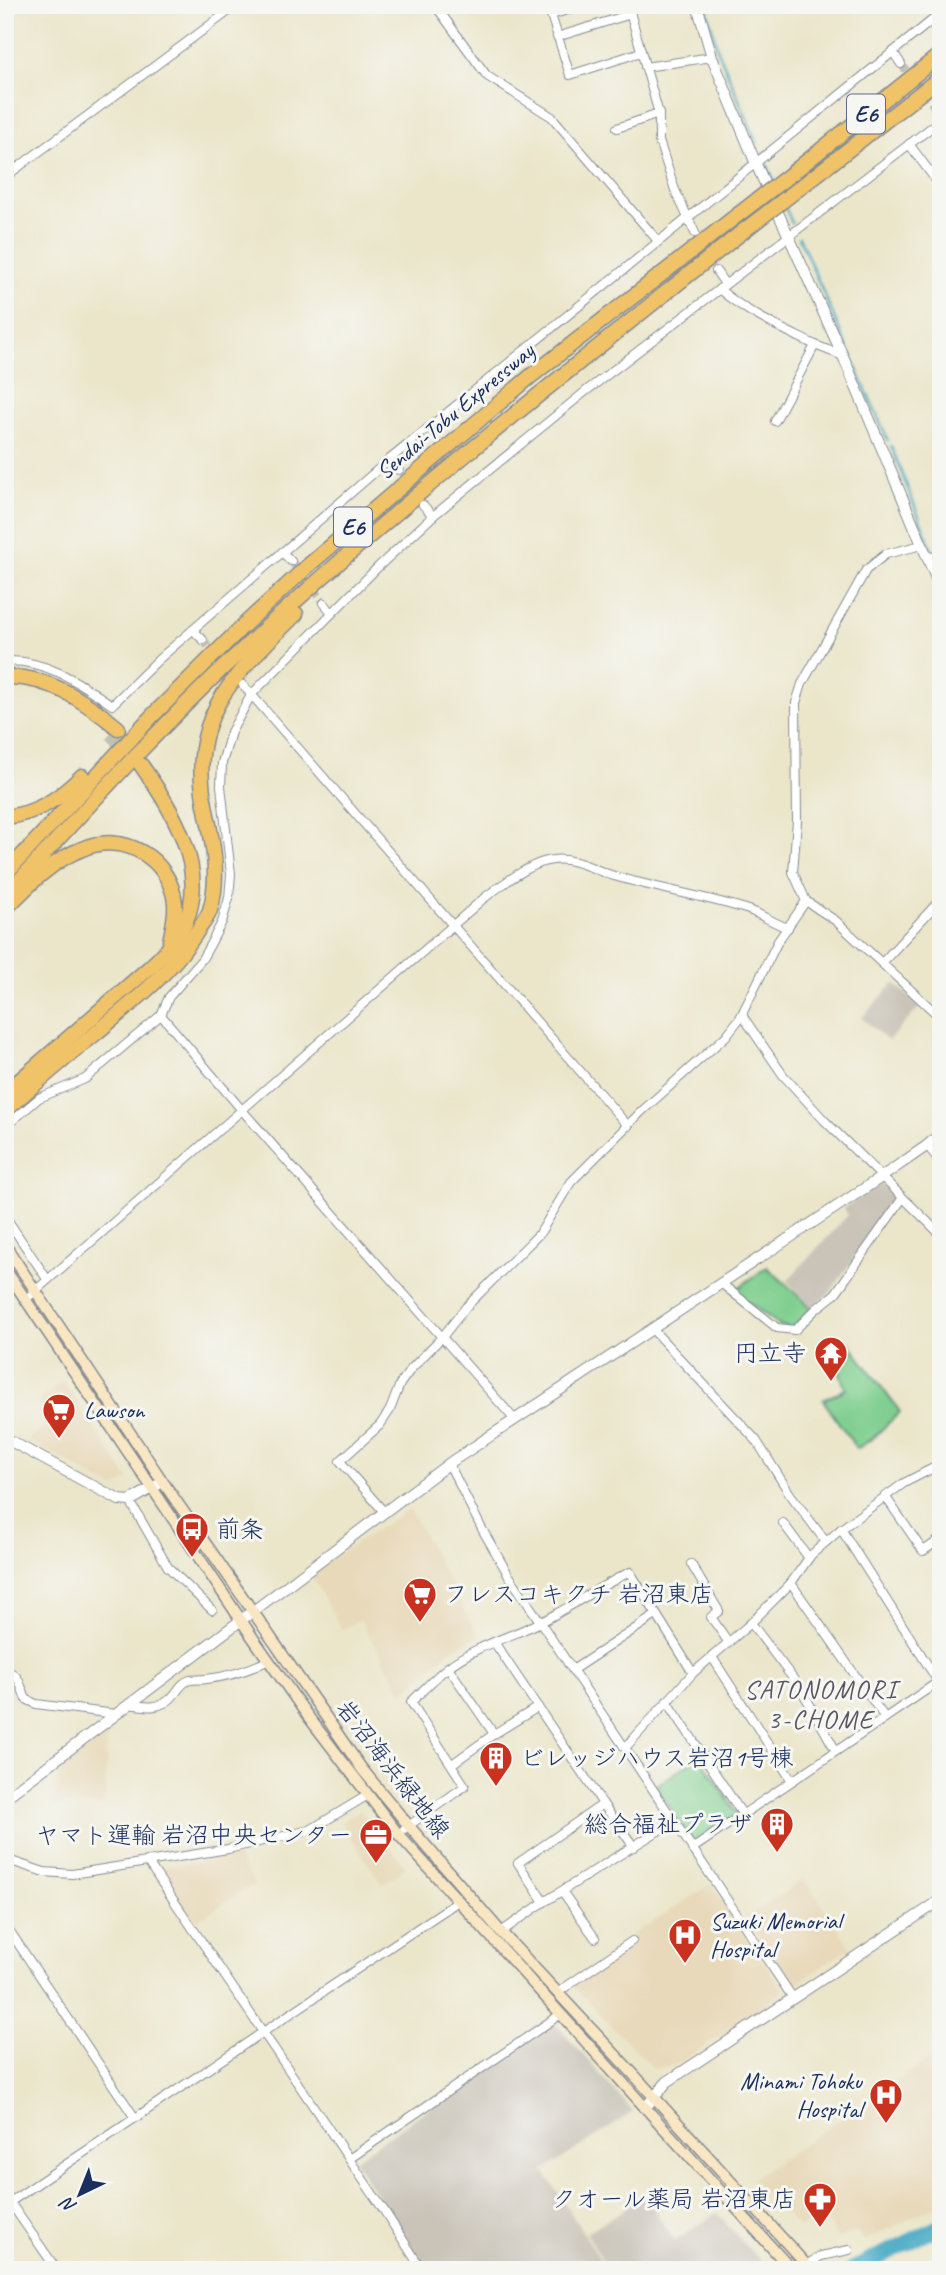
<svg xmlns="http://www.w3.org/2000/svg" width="946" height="2275" viewBox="0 0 946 2275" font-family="Caveat,'Klee One',sans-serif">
<rect width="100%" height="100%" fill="#f6f6f2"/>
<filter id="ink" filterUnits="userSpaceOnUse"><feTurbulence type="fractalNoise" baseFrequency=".0143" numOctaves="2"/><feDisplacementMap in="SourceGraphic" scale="14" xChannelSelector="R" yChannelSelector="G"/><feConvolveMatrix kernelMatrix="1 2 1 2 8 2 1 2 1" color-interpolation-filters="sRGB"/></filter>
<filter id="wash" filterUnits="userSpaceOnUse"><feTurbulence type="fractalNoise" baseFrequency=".00686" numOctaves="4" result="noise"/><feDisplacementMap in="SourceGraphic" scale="28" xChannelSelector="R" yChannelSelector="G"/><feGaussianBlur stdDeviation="1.57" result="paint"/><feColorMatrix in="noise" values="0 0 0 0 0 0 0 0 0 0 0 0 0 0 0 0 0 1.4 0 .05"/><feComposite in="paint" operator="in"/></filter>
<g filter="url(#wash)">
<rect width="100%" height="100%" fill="#ebe6ca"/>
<!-- built -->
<g fill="#e8d9ba">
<polygon points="63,1382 129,1480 113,1488 28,1440 51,1422 38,1401"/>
<polygon points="409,1509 479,1636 449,1651 403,1692 360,1620 342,1630 310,1573"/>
<polygon points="107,1731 105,1805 54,1806 59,1769"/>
<polygon points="360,1810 406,1868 382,1884 341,1823"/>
<polygon points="237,1857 254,1884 195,1922 157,1867"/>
<polygon points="804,1879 851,1947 793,1986 746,1918"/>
<polygon points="711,1884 782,1989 780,1995 676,2065 654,2069 574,1987 635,1944 630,1936"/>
<polygon points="931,2058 941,2072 941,2203 865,2241 857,2231 838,2238 822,2213 799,2228 752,2179"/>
</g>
<!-- industrial -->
<g fill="#c9c3b8">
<polygon points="894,983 920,1007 888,1041 862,1018"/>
<polygon points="881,1184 896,1199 829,1294 812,1306 787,1281 848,1215 844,1208"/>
<polygon points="554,2022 633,2112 544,2171 607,2270 426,2270 354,2160"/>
<polygon points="645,2196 675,2241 717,2213 768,2270 609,2270 586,2233"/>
</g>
<!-- green -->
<g fill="#80cf8f" stroke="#4e7f76" stroke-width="2">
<polygon points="767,1267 812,1308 792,1328 780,1326 734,1291"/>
<path d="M848 1342 900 1412 874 1437 857 1449 823 1400 846 1389C842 1381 840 1374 838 1367 834 1357 830 1356 830 1344Z"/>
<polygon points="700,1756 737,1814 694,1844 656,1786"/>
</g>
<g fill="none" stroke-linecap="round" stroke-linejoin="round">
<!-- stream -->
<g stroke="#43a7c3" stroke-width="2.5">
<polyline points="706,5 717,48 757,143"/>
<polyline points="767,164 774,181"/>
<polyline points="785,207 792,223"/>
<polyline points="799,237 888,441"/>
<polyline points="891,446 932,550"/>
<polyline points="937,561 941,570"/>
</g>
<!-- river -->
<polyline stroke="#43a7c3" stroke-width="16" points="852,2270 941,2226"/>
</g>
</g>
<g filter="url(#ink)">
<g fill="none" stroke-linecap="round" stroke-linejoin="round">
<!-- minor-tunnel -->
<g stroke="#c1c1b4" stroke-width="8" stroke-dasharray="8 4" stroke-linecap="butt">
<polyline points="901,64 935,107"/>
<polyline points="291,561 324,603"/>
<polyline points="203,640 217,657"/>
</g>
<!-- motorway-tunnel -->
<polyline stroke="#c1c1b4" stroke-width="14" stroke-dasharray="14 7" stroke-linecap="butt" points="111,734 141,765"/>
<defs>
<g id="minor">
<polyline points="435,5 487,76 552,117 658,241"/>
<polyline points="583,5 551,15 570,75 641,52"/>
<polyline points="628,5 659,114 659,141 675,190 695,233"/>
<polyline points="557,37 631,14"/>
<polyline points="893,52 901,64"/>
<polyline points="645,67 712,57"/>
<polyline points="935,107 941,115"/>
<polyline points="617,128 659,114"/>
<polyline points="909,144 941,187"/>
<polyline points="5,177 237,5"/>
<polyline points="716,271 725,284"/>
<path d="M719 289C748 314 781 328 815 345L775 421"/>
<polyline points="815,345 843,356"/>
<polyline points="390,459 399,470"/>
<polyline points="423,505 433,516"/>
<polyline points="922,545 886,554 866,570 802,684 796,703 797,821 793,872 806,901 836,921 941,1018"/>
<polyline points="282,552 291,561"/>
<polyline points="927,558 941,555"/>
<polyline points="324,603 332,613"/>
<polyline points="193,630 203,640"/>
<path d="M5 661C46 659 80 683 112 705L159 659 390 459 941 13"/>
<polyline points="243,685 628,1126"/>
<polyline points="882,963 941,899"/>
<polyline points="161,1015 241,1109 515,1420"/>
<polyline points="742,1015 783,1075 824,1120 941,1235"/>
<polyline points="5,1127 39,1098 85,1079 161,1015 169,997 202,959 211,943 222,922 229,898 231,874 221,786 222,763 231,732 251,695 378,567 433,516 586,391 941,120"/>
<polyline points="5,1216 47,1279"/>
<polyline points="722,1284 777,1328 795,1330 816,1309 835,1294 902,1199"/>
<path d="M26 1299 483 899C500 886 531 862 553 860 573 857 595 870 614 876 658 889 705 896 749 910 762 915 774 923 788 928"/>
<polyline points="653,1330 756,1440 790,1494 826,1542"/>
<polyline points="449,1464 482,1529 508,1574 793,1998"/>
<polyline points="885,1496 923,1551 941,1539"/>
<polyline points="130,1501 168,1567 212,1610"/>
<polyline points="384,1512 340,1461 380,1425 390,1410 400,1384 411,1369 443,1336 466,1307 540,1233 571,1182 642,1111 726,1036 740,1018 778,941 806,901"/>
<polyline points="783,1523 809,1558"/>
<polyline points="841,1529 941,1686"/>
<polyline points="691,1564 719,1611 711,1617 729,1643"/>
<polyline points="791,1583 885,1718"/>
<polyline points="751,1623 801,1689 836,1751"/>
<polyline points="494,1642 603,1804 518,1863 544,1902"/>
<polyline points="712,1657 792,1781"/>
<polyline points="448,1667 494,1734 452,1764"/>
<polyline points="574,1669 656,1615"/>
<path d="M5 1671C20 1673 20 1686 26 1699L36 1704 115 1714"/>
<polyline points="667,1701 743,1815"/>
<path d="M129 1704C146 1707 162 1710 174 1695 179 1689 182 1682 190 1680 195 1679 201 1680 206 1679 227 1677 251 1669 269 1660"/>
<polyline points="494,1734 538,1707"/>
<polyline points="626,1747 693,1673 751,1623 791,1583 811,1555 841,1529 904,1483 941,1464"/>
<polyline points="603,1804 634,1847"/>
<path d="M404 1829 465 1786 411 1702C423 1691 434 1678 447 1668 474 1646 514 1636 545 1620 574 1605 600 1586 630 1572L693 1673"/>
<polyline points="692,1849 938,1682"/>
<polyline points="5,1859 44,1872 72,1874 228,1849 310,1830 368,1795"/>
<polyline points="147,1861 385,2212 417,2262 415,2270"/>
<polyline points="562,1891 595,1938"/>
<polyline points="5,1924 135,2118"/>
<polyline points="501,1932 544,1902 674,1821"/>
<polyline points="557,1993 632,1941"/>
<polyline points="349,2159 561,2014"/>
<polyline points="5,2195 57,2270"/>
<polyline points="10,2202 457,1902"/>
<polyline points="806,2265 821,2256 849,2250"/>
<polyline points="320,2270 343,2270"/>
</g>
<g id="tertiary">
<polyline points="697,5 712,57 756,164 843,356 941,590"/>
<polyline points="928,1145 941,1161"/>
<polyline points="5,1438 119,1500 130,1501 159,1484"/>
<polyline points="5,1798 451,1462 880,1178 928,1145 941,1133"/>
<polyline points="645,2108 667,2082 941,1900"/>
</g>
<g id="secondary">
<polyline points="5,1245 163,1482 362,1769 409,1826 501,1932 636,2077 811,2270"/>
<polyline points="5,1269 253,1638 307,1715 398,1834 792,2270"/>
</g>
<g id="motorway">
<polyline points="791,174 941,54"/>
<polyline points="802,186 941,77"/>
<path d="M5 677C48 675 86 702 118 728"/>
<path d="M5 817C37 814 60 798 82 776"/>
<polyline points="5,874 153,715 246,623 310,564 531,376 735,217"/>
<path d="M5 896C78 818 150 737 228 663 392 509 570 369 746 229"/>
<path d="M5 909C28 886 51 861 82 849 123 831 170 858 175 903 176 915 173 928 170 941"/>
<path d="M5 1093 149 968C163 955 180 938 186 921 208 867 171 807 141 765"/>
<path d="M5 1110C35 1084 64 1059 95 1034 132 1003 170 974 196 933 201 925 207 919 210 910 220 878 213 842 206 810 186 716 234 675 296 614"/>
</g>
</defs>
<!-- minor casing -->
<use href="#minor" stroke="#838a94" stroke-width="10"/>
<!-- tertiary casing -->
<use href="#tertiary" stroke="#838a94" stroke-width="12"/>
<!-- secondary casing -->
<use href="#secondary" stroke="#838a94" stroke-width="13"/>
<!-- motorway casing -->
<use href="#motorway" stroke="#838a94" stroke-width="17"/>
<!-- minor -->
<use href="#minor" stroke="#fff" stroke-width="8"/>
<!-- tertiary -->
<use href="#tertiary" stroke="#fff" stroke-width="10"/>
<!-- secondary -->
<use href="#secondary" stroke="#f9e7c3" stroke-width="10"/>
<!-- motorway -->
<use href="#motorway" stroke="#f1c369" stroke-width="14"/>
<defs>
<g id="motorway-bridge">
<polyline points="735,217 791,174"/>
<polyline points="746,229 802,186"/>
</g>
</defs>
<!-- motorway-bridge casing -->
<use href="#motorway-bridge" stroke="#838a94" stroke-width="17" stroke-linecap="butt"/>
<!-- motorway-bridge -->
<use href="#motorway-bridge" stroke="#f1c369" stroke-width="14"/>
</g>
</g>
<!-- icons -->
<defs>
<symbol id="temple-pin" viewBox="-11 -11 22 30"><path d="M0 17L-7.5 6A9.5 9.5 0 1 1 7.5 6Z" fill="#c8321e" stroke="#f6f6f2"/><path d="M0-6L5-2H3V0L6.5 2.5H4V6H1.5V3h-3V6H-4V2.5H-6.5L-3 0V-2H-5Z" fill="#fff"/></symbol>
<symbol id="supermarket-pin" viewBox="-11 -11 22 30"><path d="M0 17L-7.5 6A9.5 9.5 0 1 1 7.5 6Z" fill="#c8321e" stroke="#f6f6f2"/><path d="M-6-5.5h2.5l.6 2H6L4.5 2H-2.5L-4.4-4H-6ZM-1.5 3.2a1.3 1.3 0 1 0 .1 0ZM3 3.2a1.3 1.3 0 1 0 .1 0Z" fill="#fff"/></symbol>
<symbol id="bus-pin" viewBox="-11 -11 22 30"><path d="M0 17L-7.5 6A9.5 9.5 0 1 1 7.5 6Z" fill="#c8321e" stroke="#f6f6f2"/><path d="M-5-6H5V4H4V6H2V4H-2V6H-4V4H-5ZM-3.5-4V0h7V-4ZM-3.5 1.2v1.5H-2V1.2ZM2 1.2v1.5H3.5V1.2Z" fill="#fff"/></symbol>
<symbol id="building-pin" viewBox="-11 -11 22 30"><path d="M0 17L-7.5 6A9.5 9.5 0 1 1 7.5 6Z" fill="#c8321e" stroke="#f6f6f2"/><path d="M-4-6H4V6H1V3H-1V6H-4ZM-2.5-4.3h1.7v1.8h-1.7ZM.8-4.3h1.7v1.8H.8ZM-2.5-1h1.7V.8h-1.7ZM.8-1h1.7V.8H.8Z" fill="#fff"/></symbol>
<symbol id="office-pin" viewBox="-11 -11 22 30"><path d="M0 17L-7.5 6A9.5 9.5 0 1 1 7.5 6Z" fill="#c8321e" stroke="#f6f6f2"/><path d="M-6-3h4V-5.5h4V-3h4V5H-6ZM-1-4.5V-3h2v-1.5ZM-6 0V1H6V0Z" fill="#fff"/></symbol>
<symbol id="hospital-pin" viewBox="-11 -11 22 30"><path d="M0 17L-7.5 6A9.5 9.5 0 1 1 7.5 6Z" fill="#c8321e" stroke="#f6f6f2"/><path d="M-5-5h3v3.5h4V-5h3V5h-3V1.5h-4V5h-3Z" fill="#fff"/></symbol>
<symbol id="pharmacy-pin" viewBox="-11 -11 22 30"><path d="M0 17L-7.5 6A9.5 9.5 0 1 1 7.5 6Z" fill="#c8321e" stroke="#f6f6f2"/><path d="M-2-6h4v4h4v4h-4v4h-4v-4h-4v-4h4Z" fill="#fff"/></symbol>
</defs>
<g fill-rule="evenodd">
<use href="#temple-pin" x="812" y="1334" width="38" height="52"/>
<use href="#supermarket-pin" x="40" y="1391" width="38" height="52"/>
<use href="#bus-pin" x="173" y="1510" width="38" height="52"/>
<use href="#supermarket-pin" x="401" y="1575" width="38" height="52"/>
<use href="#building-pin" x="477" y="1739" width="38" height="52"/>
<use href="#building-pin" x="758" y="1805" width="38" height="52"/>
<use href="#office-pin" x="357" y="1816" width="38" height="52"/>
<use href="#hospital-pin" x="666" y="1916" width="38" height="52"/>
<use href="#hospital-pin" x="867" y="2076" width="38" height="52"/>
<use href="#pharmacy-pin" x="801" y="2180" width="38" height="52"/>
</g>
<g text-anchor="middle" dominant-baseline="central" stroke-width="6" stroke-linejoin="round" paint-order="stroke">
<!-- shield labels -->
<g fill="#f6f6f2" stroke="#5d6b8a" stroke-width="2">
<rect x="847" y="94.5" width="38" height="39" rx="5"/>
<rect x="334" y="507.5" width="38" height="39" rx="5"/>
</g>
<g font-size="23" font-weight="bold" fill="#1b2f5e">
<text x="866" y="114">E6</text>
<text x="353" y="527">E6</text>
</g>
<!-- street labels -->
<g font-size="24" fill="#1b2f5e" stroke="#f6f6f2">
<text transform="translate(455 411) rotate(-40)">Sendai-Tobu Expressway</text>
<text transform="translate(393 1769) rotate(52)">岩沼海浜緑地線</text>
</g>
<!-- poi labels -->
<g font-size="24" fill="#1b2f5e" stroke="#f6f6f2" text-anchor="end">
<text x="806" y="1353">円立寺</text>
<text x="84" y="1410" text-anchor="start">Lawson</text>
<text x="216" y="1529" text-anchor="start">前条</text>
<text x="444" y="1594" text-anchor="start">フレスコキクチ 岩沼東店</text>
<text x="520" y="1758" text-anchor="start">ビレッジハウス岩沼1号棟</text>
<text x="752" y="1824">総合福祉プラザ</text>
<text x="352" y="1835">ヤマト運輸 岩沼中央センター</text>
<text x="710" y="1921" text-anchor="start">Suzuki Memorial<tspan x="710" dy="28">Hospital</tspan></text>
<text x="862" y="2081">Minami Tohoku<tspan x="862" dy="28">Hospital</tspan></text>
<text x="796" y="2199">クオール薬局 岩沼東店</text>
</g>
<!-- neighbourhood labels -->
<g font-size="26" letter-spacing="2" fill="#5b5762" stroke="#f6f6f2">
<text x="821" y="1689">SATONOMORI<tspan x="821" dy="30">3-CHOME</tspan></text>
</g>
</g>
<!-- margin -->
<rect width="946" height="2275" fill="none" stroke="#f6f6f2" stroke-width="28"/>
<!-- north arrow -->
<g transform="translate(80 2194) rotate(223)" stroke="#f6f6f2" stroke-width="5" paint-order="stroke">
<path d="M0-5L12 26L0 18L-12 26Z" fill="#1b2f5e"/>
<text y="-10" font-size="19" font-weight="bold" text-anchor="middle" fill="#1b2f5e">N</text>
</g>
</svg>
